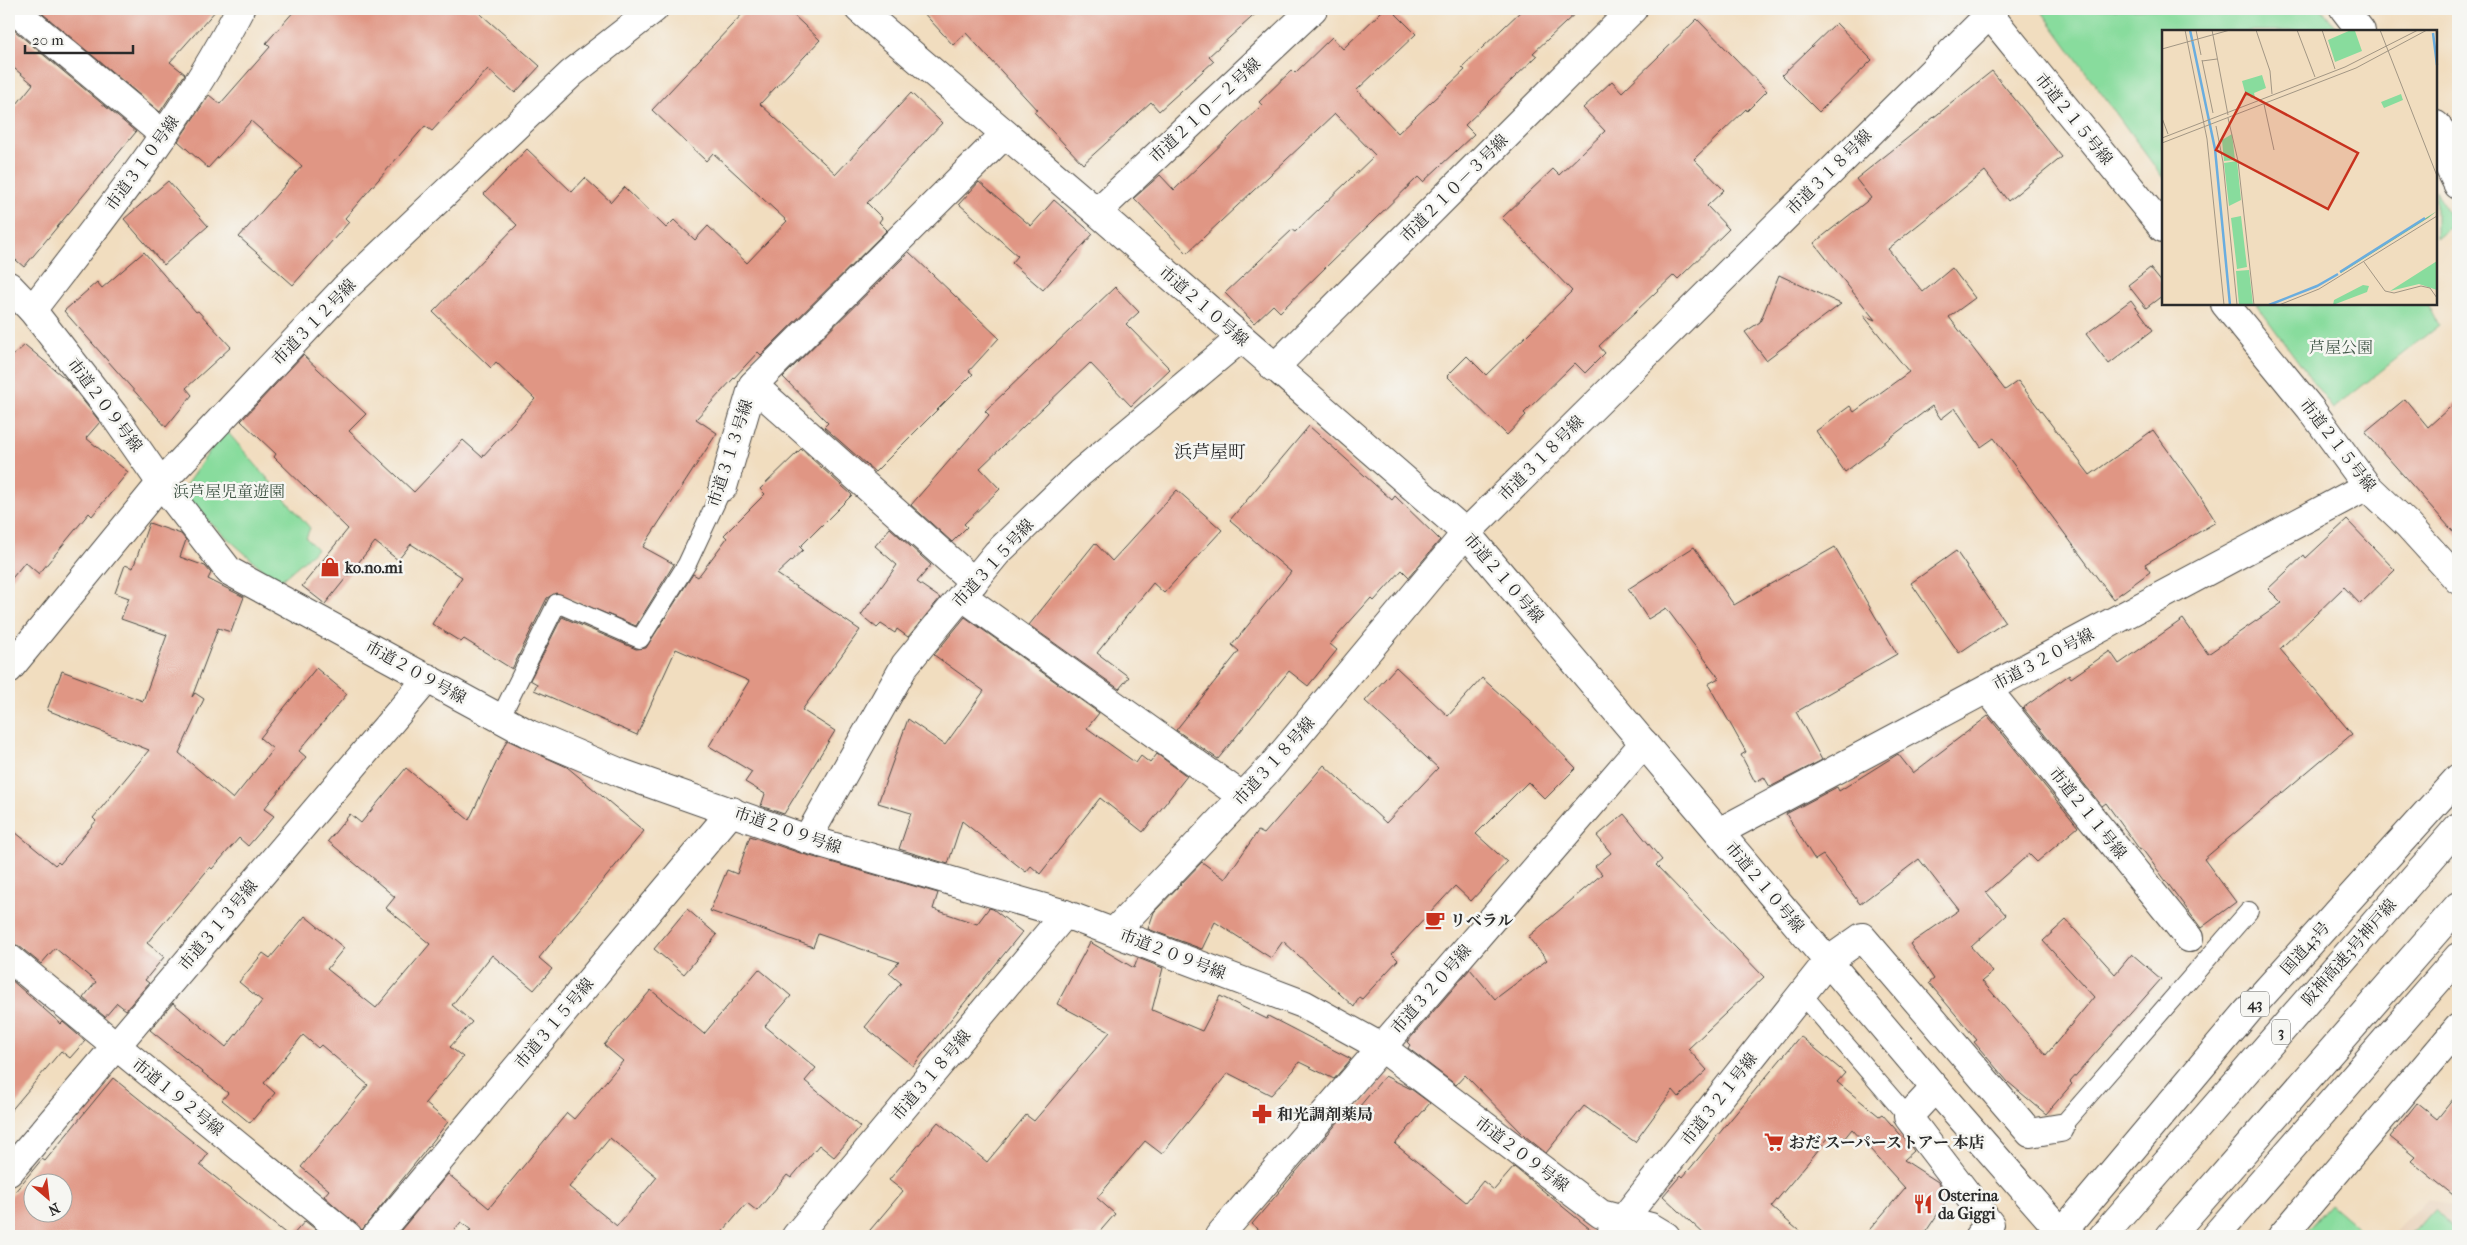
<svg xmlns="http://www.w3.org/2000/svg" width="2467" height="1245" viewBox="0 0 2467 1245" font-family="'IM FELL French Canon','Noto Serif JP',serif">
<rect width="100%" height="100%" fill="#f6f6f2"/>
<filter id="ink" filterUnits="userSpaceOnUse"><feTurbulence type="fractalNoise" baseFrequency=".02" numOctaves="2"/><feDisplacementMap in="SourceGraphic" scale="10" xChannelSelector="R" yChannelSelector="G"/><feConvolveMatrix kernelMatrix="1 2 1 2 8 2 1 2 1" color-interpolation-filters="sRGB"/></filter>
<filter id="wash" filterUnits="userSpaceOnUse"><feTurbulence type="fractalNoise" baseFrequency=".0096" numOctaves="4" result="noise"/><feDisplacementMap in="SourceGraphic" scale="20" xChannelSelector="R" yChannelSelector="G"/><feGaussianBlur stdDeviation="1.12" result="paint"/><feColorMatrix in="noise" values="0 0 0 0 0 0 0 0 0 0 0 0 0 0 0 0 0 1.4 0 .05"/><feComposite in="paint" operator="in"/></filter>
<g filter="url(#wash)">
<rect width="100%" height="100%" fill="#f1ddbf"/>
<!-- built -->
<polygon fill="#e8cfb6" points="2428,1198 2454,1208 2458,1212 2458,1236 2392,1236"/>
<!-- green -->
<g fill="#88dc9d" stroke="#5a8464">
<polygon points="2040,9 2322,9 2339,31 2163,31 2163,178"/>
<polygon points="2436,190 2453,225 2436,239"/>
<polygon points="2256,304 2428,304 2439,325 2333,409"/>
<polygon points="225,429 310,528 306,538 317,549 278,583 179,495"/>
<polygon points="2330,1204 2367,1236 2302,1236"/>
<polygon points="2434,1209 2458,1234 2458,1236 2410,1236"/>
</g>
<g id="blocks">
<!-- building -->
<g fill="#e09684" fill-rule="evenodd">
<polygon points="37,9 217,9 170,62 185,74 160,112"/>
<polygon points="296,9 475,9 540,66 515,93 488,69 432,131 425,126 345,218 349,222 293,285 239,237 302,166 251,121 208,168 178,141 209,95 220,104 270,47 266,43"/>
<polygon points="747,9 787,9 820,40 760,104 836,174 911,93 942,123 867,203 882,218 879,222 887,230 761,355 758,352 696,419 717,433 643,547 674,564 636,626 556,593 547,598 512,669 464,639 461,642 432,624 462,577 411,544 398,560 375,542 325,604 302,586 348,529 274,457 276,454 241,421 303,355 366,414 349,431 414,492 463,440 482,457 535,399 496,362 491,368 433,312 517,225 484,194 527,149 572,192 585,178 611,202 624,187 666,228 674,220 695,240 708,226 747,263 787,221 713,153 706,161 652,110"/>
<polygon points="920,9 1261,9 1209,56 1214,61 1159,111 1151,102 1083,164 1034,112 1037,110 966,33 953,45"/>
<polygon points="1384,9 1391,9 1416,34 1357,90 1398,133 1465,70 1462,67 1523,9 1580,9 1533,53 1537,56 1465,125 1474,134 1423,182 1418,177 1280,312 1273,305 1254,323 1225,293 1292,230 1295,232 1375,155 1335,114 1187,253 1134,198 1160,175 1174,190 1262,105 1259,102 1292,70 1295,73 1332,37 1343,49"/>
<polygon points="1697,19 1767,91 1747,111 1746,109 1694,159 1724,190 1707,206 1729,229 1678,279 1674,275 1599,346 1605,353 1585,373 1575,363 1524,413 1526,415 1507,435 1447,376 1467,356 1486,375 1572,291 1502,218 1553,169 1559,175 1605,131 1583,108 1612,81 1622,92"/>
<polygon points="1836,23 1872,60 1819,112 1782,75"/>
<polygon points="9,26 136,132 24,267 9,254 9,114 33,84 9,64"/>
<polygon points="1992,71 2062,157 2008,201 1985,171 1888,249 1923,292 1952,268 1975,298 1949,317 2005,390 2018,381 2090,475 2153,430 2195,488 2216,522 2145,564 2150,572 2113,599 1994,438 1981,447 1955,408 1941,419 1932,406 1845,472 1816,431 1850,406 1854,412 1909,372 1863,315 1875,320 1814,243 1871,198 1856,179"/>
<polygon points="168,181 208,226 164,265 124,219"/>
<polygon points="979,182 1031,226 1054,200 1093,234 1043,290 1012,263 1018,256 959,204"/>
<polygon points="144,252 196,312 198,311 231,347 186,388 192,395 166,427 64,311 97,282 102,288"/>
<polygon points="909,252 999,338 969,371 973,374 875,472 824,427 828,423 783,377"/>
<polygon points="2150,268 2163,284 2163,295 2146,308 2128,285"/>
<polygon points="1779,275 1841,304 1766,360 1745,332 1760,322"/>
<polygon points="1115,287 1139,312 1126,324 1170,369 1131,406 1090,363 980,468 1000,489 964,524 967,527 952,542 911,505 989,415 985,411"/>
<polygon points="2131,300 2153,330 2109,364 2086,334"/>
<polygon points="25,345 66,379 100,422 86,438 128,472 92,516 89,513 39,574 25,562 9,582 9,359"/>
<polygon points="2405,399 2428,427 2458,400 2458,537 2365,432"/>
<polygon points="1309,426 1392,500 1395,496 1440,540 1409,577 1402,570 1374,601 1371,598 1330,644 1337,650 1308,686 1289,671 1218,759 1176,730 1239,651 1232,645 1291,572 1230,520"/>
<polygon points="801,449 852,495 800,547 803,550 777,574 860,630 802,710 835,731 784,814 761,806 765,794 745,782 752,772 709,746 749,681 676,649 637,735 534,690 537,684 530,680 562,617 636,649 646,648 693,574 698,577 727,538 724,535 765,494 760,489"/>
<polygon points="1177,490 1222,530 1164,593 1153,583 1097,653 1129,677 1119,689 1029,625 1095,543 1112,561"/>
<polygon points="2347,520 2395,570 2360,604 2344,587 2280,649 2352,734 2204,859 2236,902 2201,928 2142,849 2140,850 2106,803 2102,806 2023,708 2069,675 2071,678 2110,651 2119,664 2183,619 2208,654 2282,603 2268,589 2304,555 2306,558"/>
<polygon points="149,523 181,534 186,540 180,557 205,566 211,573 208,579 244,597 231,632 218,628 192,697 195,693 204,699 179,753 233,799 273,749 260,738 316,668 347,694 299,751 306,757 264,809 274,816 248,846 239,838 212,869 210,867 147,943 164,957 145,980 149,983 126,1010 117,1003 105,1017 83,998 96,982 55,948 41,964 19,946 9,943 9,827 55,865 58,862 60,864 96,821 93,818 149,750 47,710 62,671 143,701 167,635 121,619 129,598 115,593 125,565 133,568"/>
<polygon points="890,528 931,565 917,582 940,598 908,637 897,629 895,633 881,624 877,628 861,615 897,565 875,546"/>
<polygon points="1694,547 1734,605 1835,547 1897,654 1796,712 1822,760 1770,787 1764,777 1755,782 1741,755 1746,752 1708,684 1719,678 1666,608 1648,619 1628,589"/>
<polygon points="1956,551 2005,622 1959,653 1911,583"/>
<polygon points="965,617 1099,713 1087,728 1136,763 1141,756 1150,763 1157,754 1187,776 1143,832 1100,798 1040,874 1031,866 1026,872 962,821 948,864 899,849 911,813 878,803 908,719 945,745 984,691 934,655"/>
<polygon points="1396,667 1448,716 1482,678 1530,721 1576,768 1545,799 1528,782 1476,834 1507,862 1471,901 1455,886 1392,954 1398,960 1362,999 1359,997 1354,1007 1283,941 1271,958 1215,922 1202,949 1148,929 1154,912 1202,862 1225,879 1258,831 1264,834 1324,765 1386,823 1438,768 1365,701"/>
<polygon points="1988,716 2078,827 2037,862 2029,854 1986,892 2006,915 1971,947 1993,972 1982,981 2046,1055 2094,997 2043,941 2066,920 2115,974 2132,954 2161,979 2070,1082 2072,1084 2046,1114 2008,1082 1974,1042 1977,1040 1929,983 1934,979 1910,944 1959,910 1919,859 1860,904 1823,855 1815,860 1786,814 1837,787 1839,791 1898,754 1913,773"/>
<polygon points="507,740 567,767 644,831 539,958 552,969 534,990 492,955 452,1005 472,1022 450,1047 463,1057 425,1103 448,1122 362,1230 324,1196 329,1190 301,1167 368,1085 321,1045 318,1048 303,1035 264,1083 275,1093 250,1123 222,1100 228,1093 150,1030 173,1003 226,1047 262,1001 239,982 263,953 270,958 305,916 344,948 327,969 376,1008 430,944 386,908 395,897 328,841 350,814 361,823 406,768 469,820"/>
<polygon points="1624,814 1662,860 1656,865 1764,977 1688,1049 1707,1070 1679,1097 1673,1090 1635,1142 1584,1106 1546,1153 1525,1136 1465,1075 1456,1085 1408,1048 1410,1045 1407,1042 1470,969 1495,999 1547,960 1528,937 1602,874 1595,866 1611,853 1597,836"/>
<polygon points="750,836 803,854 938,893 933,909 977,924 989,908 993,909 1022,932 913,1066 865,1027 901,983 889,973 899,962 818,934 813,947 710,911 727,870 737,874"/>
<polygon points="687,909 717,935 684,974 654,949"/>
<polygon points="1090,942 1134,968 1138,958 1163,968 1152,1010 1202,1031 1220,996 1267,1019 1268,1016 1351,1059 1334,1079 1299,1062 1294,1070 1271,1095 1228,1073 1162,1154 1145,1141 1097,1198 1115,1214 1096,1236 865,1236 903,1191 889,1180 938,1122 987,1162 1026,1115 1034,1121 1110,1032 1057,1004"/>
<path d="M759 969 791 996 765 1026 816 1068 805 1081 860 1127 834 1157 819 1145 791 1178 787 1175 757 1211 747 1203 719 1236H465L471 1230 461 1222 449 1236H396L448 1174 489 1208 567 1113 574 1119 623 1061 604 1045 651 990 704 1034ZM610 1138 657 1177 617 1226 569 1187Z"/>
<polygon points="9,978 61,1024 63,1022 85,1041 70,1058 61,1051 9,1113"/>
<polygon points="1800,1036 1845,1073 1837,1082 1879,1116 1882,1114 1908,1143 1914,1151 1904,1160 1938,1182 1949,1197 1923,1236 1864,1236 1905,1188 1852,1129 1839,1145 1829,1137 1771,1207 1805,1236 1706,1236 1663,1196 1681,1175 1683,1177"/>
<polygon points="1385,1076 1411,1089 1430,1103 1395,1144 1466,1202 1483,1181 1494,1190 1514,1167 1595,1233 1595,1236 1267,1236 1252,1224 1344,1115 1349,1119"/>
<path d="M113 1078 208 1154 200 1165 289 1236H9V1199L42 1159 45 1161ZM32 1182H62V1212H32Z"/>
<polygon points="2458,1093 2458,1199 2411,1161 2415,1157 2390,1137 2417,1103 2437,1119"/>
<polygon points="305,1221 324,1236 292,1236"/>
</g>
</g>
</g>
<g filter="url(#ink)">
<use href="#blocks" fill-opacity="0" stroke="#494641" stroke-width="1"/>
<g fill="none" stroke-linecap="round" stroke-linejoin="round">
<defs>
<g id="service">
<polyline points="500,718 557,603 640,639 687,564 723,487"/>
<polyline points="1802,994 1908,1117"/>
<polyline points="2060,1128 2249,911"/>
</g>
<g id="minor">
<polyline points="13,9 164,135"/>
<polyline points="859,9 1097,212 1466,533"/>
<polyline points="2436,141 2458,185"/>
<polyline points="1097,212 1313,9"/>
<polyline points="9,286 32,310 113,414 161,483 229,571 529,734 621,773 807,839 1065,914 1303,1004 1381,1047 1601,1214 1651,1227 1666,1236"/>
<path d="M32 310C107 213 184 118 240 9"/>
<polyline points="1274,368 1633,9"/>
<polyline points="753,385 974,582"/>
<polyline points="723,487 753,385 1004,135"/>
<polyline points="962,596 1243,797"/>
<polyline points="9,669 161,483 344,289 572,73 654,9"/>
<polyline points="1987,689 2189,938"/>
<polyline points="1719,832 2367,486"/>
<polyline points="807,839 905,665 997,553 1080,473 1241,338"/>
<polyline points="1114,932 1272,766 1466,533 1995,9"/>
<polyline points="9,958 348,1236"/>
<polyline points="1935,1088 1908,1117 1990,1224 1979,1236"/>
<polyline points="9,1172 428,678"/>
<polyline points="376,1236 732,811"/>
<polyline points="796,1236 1065,914"/>
<polyline points="1219,1236 1644,743"/>
<polyline points="1610,1236 1828,961 1862,937 2030,1133 2060,1128"/>
<polyline points="2282,1236 2458,1028"/>
</g>
<g id="tertiary">
<polyline points="1985,9 2163,228"/>
<polyline points="2344,9 2361,31"/>
<polyline points="2436,125 2458,151"/>
<polyline points="2225,304 2310,408 2367,486 2408,525 2458,580"/>
<polyline points="1466,533 1935,1088 2062,1233"/>
</g>
<g id="trunk">
<polyline points="2059,1236 2248,1011 2458,778"/>
<polyline points="2215,1236 2458,957"/>
</g>
<g id="motorway">
<polyline points="2103,1236 2458,827"/>
<polyline points="2170,1236 2458,906"/>
</g>
</defs>
<!-- service casing -->
<use href="#service" stroke="#494641" stroke-width="20"/>
<!-- minor casing -->
<use href="#minor" stroke="#494641" stroke-width="30"/>
<!-- tertiary casing -->
<use href="#tertiary" stroke="#494641" stroke-width="30"/>
<!-- trunk casing -->
<use href="#trunk" stroke="#494641" stroke-width="30"/>
<!-- motorway casing -->
<use href="#motorway" stroke="#494641" stroke-width="30"/>
<!-- service -->
<use href="#service" stroke="#fff" stroke-width="18"/>
<!-- minor -->
<use href="#minor" stroke="#fff" stroke-width="28"/>
<!-- tertiary -->
<use href="#tertiary" stroke="#fff" stroke-width="28"/>
<!-- trunk -->
<use href="#trunk" stroke="#fff" stroke-width="28"/>
<!-- motorway -->
<use href="#motorway" stroke="#fff" stroke-width="28"/>
</g>
</g>
<!-- icons -->
<defs>
<symbol id="shop-bare" viewBox="-9 -9 18 18"><path d="M-5-2.5h2.3a2.7 3.5 0 0 1 5.4 0H5L5.5 6h-11ZM-1.5-2.5h3a1.5 2.3 0 0 0-3 0Z" fill="#c8321e" stroke="#f6f6f2" stroke-width="2.5" paint-order="stroke"/></symbol>
<symbol id="cafe-bare" viewBox="-9 -9 18 18"><path d="M-5.5-4.5H6V0H3Q3 3.5 0 3.5H-2.5Q-5.5 3.5-5.5 0ZM3-3.2v2h1.7v-2ZM-6 4.5H4V6H-6Z" fill="#c8321e" stroke="#f6f6f2" stroke-width="2.5" paint-order="stroke"/></symbol>
<symbol id="pharmacy-bare" viewBox="-9 -9 18 18"><path d="M-2-6h4v4h4v4h-4v4h-4v-4h-4v-4h4Z" fill="#c8321e" stroke="#f6f6f2" stroke-width="2.5" paint-order="stroke"/></symbol>
<symbol id="supermarket-bare" viewBox="-9 -9 18 18"><path d="M-6-5.5h2.5l.6 2H6L4.5 2H-2.5L-4.4-4H-6ZM-1.5 3.2a1.3 1.3 0 1 0 .1 0ZM3 3.2a1.3 1.3 0 1 0 .1 0Z" fill="#c8321e" stroke="#f6f6f2" stroke-width="2.5" paint-order="stroke"/></symbol>
<symbol id="restaurant-bare" viewBox="-9 -9 18 18"><path d="M-5-6h1v4h1v-4h1v4h1v-4h1v5L-1.5 .5V6h-2V.5L-5-1ZM5-6V6H3V1.5H1.5Q1.5-4 5-6Z" fill="#c8321e" stroke="#f6f6f2" stroke-width="2.5" paint-order="stroke"/></symbol>
</defs>
<g fill-rule="evenodd">
<use href="#shop-bare" x="316" y="553" width="28" height="28"/>
<use href="#cafe-bare" x="1421" y="906" width="28" height="28"/>
<use href="#pharmacy-bare" x="1248" y="1100" width="28" height="28"/>
<use href="#supermarket-bare" x="1760" y="1128" width="28" height="28"/>
<use href="#restaurant-bare" x="1909" y="1190" width="28" height="28"/>
</g>
<g text-anchor="middle" dominant-baseline="central" stroke-width="5" stroke-linejoin="round" paint-order="stroke">
<!-- shield labels -->
<g fill="#f6f6f2" stroke="#686867" stroke-width="1">
<rect x="2241" y="991.5" width="28" height="25" rx="4"/>
<rect x="2272" y="1019.5" width="18" height="25" rx="4"/>
</g>
<g font-size="15" font-weight="bold" fill="#2b2b2b">
<text x="2255" y="1004">43</text>
<text x="2281" y="1032">3</text>
</g>
<!-- street labels -->
<g font-size="16" fill="#2b2b2b" stroke="#f6f6f2">
<text transform="translate(1205 110) rotate(-43)">市道２１０－２号線</text>
<text transform="translate(2074 119) rotate(51)">市道２１５号線</text>
<text transform="translate(142 163) rotate(-54)">市道３１０号線</text>
<text transform="translate(1829 172) rotate(-45)">市道３１８号線</text>
<text transform="translate(1454 188) rotate(-45)">市道２１０－３号線</text>
<text transform="translate(1204 306) rotate(41)">市道２１０号線</text>
<text transform="translate(314 322) rotate(-46)">市道３１２号線</text>
<text transform="translate(105 405) rotate(53)">市道２０９号線</text>
<text transform="translate(2338 445) rotate(52)">市道２１５号線</text>
<text transform="translate(730 453) rotate(-72)">市道３１３号線</text>
<text transform="translate(1541 458) rotate(-45)">市道３１８号線</text>
<text transform="translate(993 563) rotate(-48)">市道３１５号線</text>
<text transform="translate(1504 578) rotate(49)">市道２１０号線</text>
<text transform="translate(2043 659) rotate(-28)">市道３２０号線</text>
<text transform="translate(416 672) rotate(29)">市道２０９号線</text>
<text transform="translate(1274 761) rotate(-48)">市道３１８号線</text>
<text transform="translate(2088 813) rotate(51)">市道２１１号線</text>
<text transform="translate(788 830) rotate(19)">市道２０９号線</text>
<text transform="translate(1765 887) rotate(50)">市道２１０号線</text>
<text transform="translate(218 925) rotate(-50)">市道３１３号線</text>
<text transform="translate(2305 948) rotate(-48)">国道43号</text>
<text transform="translate(2349 952) rotate(-49)">阪神高速3号神戸線</text>
<text transform="translate(1173 954) rotate(21)">市道２０９号線</text>
<text transform="translate(1431 989) rotate(-49)">市道３２０号線</text>
<text transform="translate(554 1023) rotate(-50)">市道３１５号線</text>
<text transform="translate(931 1075) rotate(-50)">市道３１８号線</text>
<text transform="translate(178 1097) rotate(39)">市道１９２号線</text>
<text transform="translate(1719 1099) rotate(-52)">市道３２１号線</text>
<text transform="translate(1522 1154) rotate(37)">市道２０９号線</text>
</g>
<!-- park labels -->
<g font-size="16" fill="#425748" stroke="#f6f6f2">
<text x="2341" y="347">芦屋公園</text>
<text x="229" y="491">浜芦屋児童遊園</text>
</g>
<!-- poi labels -->
<g font-size="16" font-weight="bold" fill="#2b2b2b" stroke="#f6f6f2" text-anchor="start">
<text x="345" y="567">ko.no.mi</text>
<text x="1450" y="920">リベラル</text>
<text x="1277" y="1114">和光調剤薬局</text>
<text x="1789" y="1142">おだ スーパーストアー 本店</text>
<text x="1938" y="1195">Osterina<tspan x="1938" dy="18">da Giggi</tspan></text>
</g>
<!-- neighbourhood labels -->
<g font-size="18" fill="#2b2b2b" stroke="#f6f6f2">
<text x="1210" y="452">浜芦屋町</text>
</g>
</g>
<!-- overview -->
<g transform="translate(2162 30)">
<rect width="275" height="275" fill="#f1ddbf"/>
<path d="M189 0 193 1 200 21 173 32 166 10ZM100 45 104 58 92 63 93 67 89 68 88 65 84 66 80 51ZM239 64 241 70 222 78 219 72ZM70 104 73 130 62 131 60 110ZM75 131 79 170 67 176 62 133ZM79 186 85 237 75 239 69 188ZM275 231V260L257 254 228 261ZM87 240 91 275H77L74 241ZM201 255 207 256 205 262 171 275 172 270Z" fill="#88dc9d"/>
<path d="M275 181 266 188 179 243 178 242Z" fill="#6ebc84"/>
<path fill="none" stroke="#6aaddf" stroke-width="2.5" d="M28 0 53 119 68 275M271 3 275 35M178 242 263 188M107 275 155 256 176 244"/>
<path fill="none" stroke="#a29684" stroke-width="1" d="M23 0 45 109 62 275M34 0 39 25M50 0 66 85M94 0 108 41 110 64M135 0 153 47M160 0 173 39M218 0 275 146M274 0 275 22M0 19 68 0M40 30 51 83M40 31 55 29M102 74 112 120M0 88 6 104M66 88 76 131 92 275M54 96 61 132 75 275M0 108 183 37 256 0M0 113 194 38 265 0M202 232 223 261 232 263 259 256 268 258 275 268M117 275 157 259 275 186"/>
<path fill="#c8321e" fill-opacity="0.15" stroke="#c8321e" stroke-width="2.5" d="M84 63 196 123 166 179 54 120Z"/>
<rect width="275" height="275" fill="none" stroke="#2b2b2b" stroke-width="2.5"/>
</g>
<!-- margin -->
<rect width="2467" height="1245" fill="none" stroke="#f6f6f2" stroke-width="30"/>
<!-- north arrow -->
<g transform="translate(48 1198) rotate(152)"><circle r="24" fill="#f6f6f2" stroke="#a5a5a2"/>
<path d="M0-4L9 19L0 12L-9 19Z" fill="#c8321e"/>
<text y="-8" font-size="14" font-weight="bold" text-anchor="middle" fill="#2b2b2b">N</text>
</g>
<!-- scale -->
<path d="M25 45v8h108v-8" fill="none" stroke="#2b2b2b" stroke-width="2.5"/>
<text x="32" y="45" font-size="15" fill="#2b2b2b" stroke="#f6f6f2" stroke-width="4" paint-order="stroke">20 m</text>
</svg>
